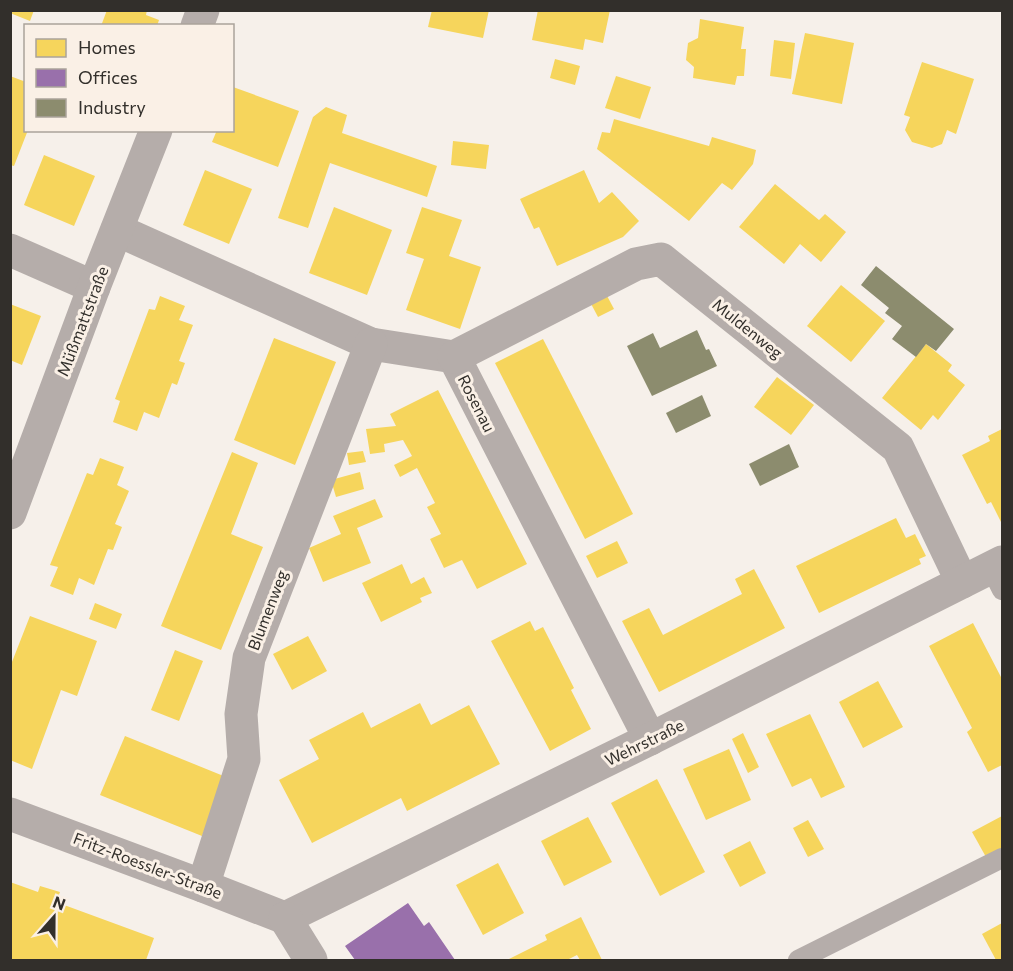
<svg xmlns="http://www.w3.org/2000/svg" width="1013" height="971" viewBox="0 0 1013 971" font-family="Commissioner,sans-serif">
<rect width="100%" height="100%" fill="#f6f0ea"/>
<!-- homes -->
<g fill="#f6d55c">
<polygon points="10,10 34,10 30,21 10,13"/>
<polygon points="107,10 147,10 146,15 159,20 157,26 101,26"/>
<polygon points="432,10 489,10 483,38 428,27"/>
<polygon points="538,10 610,10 603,43 585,39 583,50 532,40"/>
<polygon points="700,19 744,27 741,49 746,49 744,76 737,76 735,85 693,78 694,67 686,60 688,43 698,38"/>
<polygon points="805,33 854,43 842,104 792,94"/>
<polygon points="774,40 795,43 791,79 770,76"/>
<polygon points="555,59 580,66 575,85 550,78"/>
<polygon points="922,62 974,79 956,134 947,130 942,144 932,148 912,142 905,130 910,117 904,115"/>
<polygon points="10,76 26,82 26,130 28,130 14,166 10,165"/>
<polygon points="616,76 651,87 640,119 605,108"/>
<polygon points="233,87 299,111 278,167 212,142 217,130 232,130"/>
<polygon points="326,107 347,115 342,133 437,166 427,197 330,163 308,228 278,218 313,117"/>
<polygon points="614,119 709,146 712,137 756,150 753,164 732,190 722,183 689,221 597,149 602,132 610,133"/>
<polygon points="453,141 489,145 486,169 451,165"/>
<polygon points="44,155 95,176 74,226 24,205"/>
<polygon points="205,170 252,189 229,244 183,225"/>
<polygon points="584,170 599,203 612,192 639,221 623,237 557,266 539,227 534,229 520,199"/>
<polygon points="775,184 819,220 825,214 846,232 821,262 800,244 784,264 739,227"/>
<polygon points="334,207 392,230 367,295 309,273"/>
<polygon points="422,207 462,220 449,256 481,267 460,329 406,310 424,259 406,253"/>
<polygon points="841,285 885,321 851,362 807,326"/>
<polygon points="605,292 614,309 598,317 589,300"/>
<polygon points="160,296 185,306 179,320 193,325 179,361 185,363 177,385 172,383 159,418 144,412 137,431 113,422 120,401 115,399 149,309 155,310"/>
<polygon points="10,304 41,316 22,365 10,360"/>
<polygon points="274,338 336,362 295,465 234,440"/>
<polygon points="543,339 633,514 585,539 495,363"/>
<polygon points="926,344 952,365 948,371 965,385 938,420 933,415 921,430 882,398"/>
<polygon points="777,377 814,405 791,435 754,407"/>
<polygon points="438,390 527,564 477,589 462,560 444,568 430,539 441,534 427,507 435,503 417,468 400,477 394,465 412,456 403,440 384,444 385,452 370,454 366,429 396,426 390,414"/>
<polygon points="1002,429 1002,524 991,502 987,504 962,455 990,441 988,436"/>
<polygon points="363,451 366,462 349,465 347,453"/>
<polygon points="232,452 258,463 231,534 263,547 221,650 161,626"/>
<polygon points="100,458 124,467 117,485 129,491 115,524 122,527 113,550 108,549 94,585 79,578 73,595 50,586 58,567 50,565 87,473 93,475"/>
<polygon points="360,472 364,489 336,497 331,480"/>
<polygon points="375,499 383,517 357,528 371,563 323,582 309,548 341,534 333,516"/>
<polygon points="896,518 906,538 915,534 926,556 919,559 921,564 819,613 796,566"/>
<polygon points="617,541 628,563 597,578 586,556"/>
<polygon points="402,564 411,584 424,577 432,593 420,598 422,602 381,622 362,583"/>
<polygon points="754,569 785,628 659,692 622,621 649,608 663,635 742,594 735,579"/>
<polygon points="95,603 122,614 116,629 89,619"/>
<polygon points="30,616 97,641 77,696 61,690 32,769 10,760 10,667"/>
<polygon points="530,621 535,631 543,627 574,688 571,690 591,729 550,751 491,641"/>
<polygon points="973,623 1002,679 1002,765 988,772 967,732 972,728 929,646"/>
<polygon points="308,636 327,671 292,690 273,654"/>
<polygon points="175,650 203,661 179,721 151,710"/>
<polygon points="878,681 903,727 863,748 839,702"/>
<polygon points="420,703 431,725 469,705 500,764 407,811 401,798 312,843 279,780 319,759 309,740 363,712 371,728"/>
<polygon points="810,714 845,787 821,798 811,778 792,787 766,734"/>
<polygon points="743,733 759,767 748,773 732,739"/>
<polygon points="125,736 226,777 202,836 100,795"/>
<polygon points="729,749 751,800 706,820 683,769"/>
<polygon points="657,779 705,872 660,896 611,803"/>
<polygon points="1002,816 1002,849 986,857 972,832"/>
<polygon points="588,817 612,862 564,886 541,841"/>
<polygon points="808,820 824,849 808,857 793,828"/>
<polygon points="750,841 766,873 740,887 723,855"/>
<polygon points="498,863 524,913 483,935 456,885"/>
<polygon points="10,882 38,892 40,886 60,892 56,902 154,938 146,960 15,960 10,959"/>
<polygon points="581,917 602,960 580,960 577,955 567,960 507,960 547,940 545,935"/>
<polygon points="1002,923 1002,960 996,960 982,934"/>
</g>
<!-- offices -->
<polygon fill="#9970ab" points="408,903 424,926 429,922 455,960 355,960 345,946"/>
<!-- industry -->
<g fill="#8c8c6e">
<polygon points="876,266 954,329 936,351 926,344 916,357 892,339 902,326 885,313 889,308 861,285"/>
<polygon points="697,330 706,350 709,349 717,366 652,396 627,346 653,333 660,348"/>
<polygon points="702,395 711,416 676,433 666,413"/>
<polygon points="789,444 799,467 760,486 749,464"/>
</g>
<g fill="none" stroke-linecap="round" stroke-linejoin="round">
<!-- lane -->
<g stroke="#b5adaa" stroke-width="20">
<polyline points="991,568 1002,590"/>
<polyline points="798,960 1002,858"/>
</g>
<!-- street -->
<g stroke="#b5adaa" stroke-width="33">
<polyline points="197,26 203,10"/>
<polyline points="117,230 371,344 454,357 650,739"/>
<polyline points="10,250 94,287"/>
<polyline points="454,357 636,264 661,259 898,448 962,582"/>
<polyline points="10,513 94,287 156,130"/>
<polyline points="10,814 203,886 285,918"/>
<polyline points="203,886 244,759 241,714 249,658 371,344"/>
<polyline points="285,918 650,739 1002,562"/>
<polyline points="285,918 311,960"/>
</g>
</g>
<g text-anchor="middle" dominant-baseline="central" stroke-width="6" stroke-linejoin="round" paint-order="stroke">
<!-- street labels -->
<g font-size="16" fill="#322f2b" stroke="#faf0e6">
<text transform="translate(82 321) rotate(-69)">Müßmattstraße</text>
<text transform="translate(748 328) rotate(39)">Muldenweg</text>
<text transform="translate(477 403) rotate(63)">Rosenau</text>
<text transform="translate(267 610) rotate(-69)">Blumenweg</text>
<text transform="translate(644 742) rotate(-26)">Wehrstraße</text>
<text transform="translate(148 865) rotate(21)">Fritz-Roessler-Straße</text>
</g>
</g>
<!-- border -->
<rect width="1013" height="971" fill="none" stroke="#322f2b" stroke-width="24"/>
<!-- legend -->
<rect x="24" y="24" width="210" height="108" fill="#faf0e6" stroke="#aaa39b" stroke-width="1.5"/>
<rect x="36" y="39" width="30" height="18" fill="#f6d55c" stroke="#aaa39b" stroke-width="1.5"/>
<text x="78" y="54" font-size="18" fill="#322f2b">Homes</text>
<rect x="36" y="69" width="30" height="18" fill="#9970ab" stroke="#aaa39b" stroke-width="1.5"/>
<text x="78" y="84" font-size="18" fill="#322f2b">Offices</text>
<rect x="36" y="99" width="30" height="18" fill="#8c8c6e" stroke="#aaa39b" stroke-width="1.5"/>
<text x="78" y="114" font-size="18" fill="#322f2b">Industry</text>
<!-- north arrow -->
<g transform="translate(54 917) rotate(21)" stroke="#faf0e6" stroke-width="4.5" paint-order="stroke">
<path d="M0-4.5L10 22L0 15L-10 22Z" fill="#322f2b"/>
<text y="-9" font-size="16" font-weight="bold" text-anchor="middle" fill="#322f2b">N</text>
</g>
</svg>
